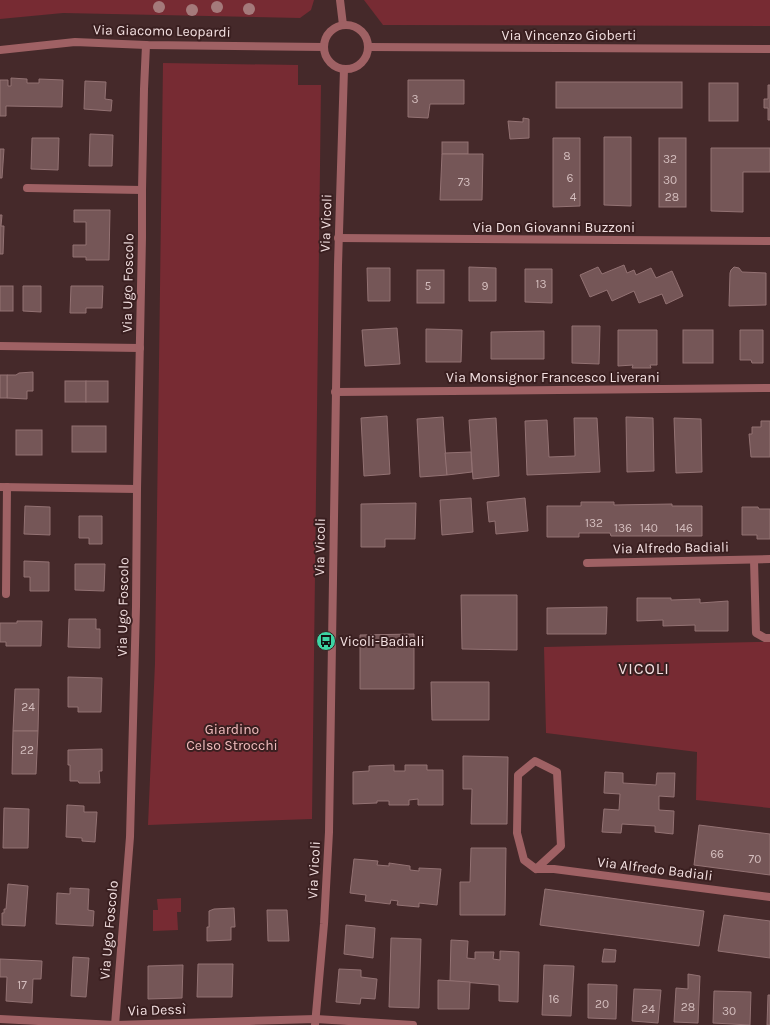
<svg xmlns="http://www.w3.org/2000/svg" width="770" height="1025" viewBox="0 0 770 1025" font-family="Karla,sans-serif">
<rect width="100%" height="100%" fill="#45292a"/>
<!-- park -->
<g fill="#772b33">
<polygon points="0,0 314,0 311,10 300,18 63,13 0,19"/>
<polygon points="364,0 770,0 770,26 383,25"/>
<polygon points="163,63 298,65 298,85 321,85 312,819 148,825 155,663"/>
<polygon points="756,642 770,642 770,808 696,800 697,752 546,733 544,647"/>
<polygon points="181,898 181,912 177,912 178,930 153,931 153,910 158,910 157,899"/>
</g>
<!-- building -->
<g fill="#755657" stroke="#937273">
<polygon points="11,78 27,79 27,83 39,83 39,79 63,80 62,107 6,106 6,116 0,116 0,80 8,80 8,86 11,86"/>
<polygon points="408,80 464,80 464,104 430,104 428,118 408,117"/>
<polygon points="85,81 106,82 105,99 112,100 111,111 84,109"/>
<rect x="556" y="82" width="126" height="26"/>
<rect x="709" y="83" width="29" height="38"/>
<polygon points="768,85 770,85 770,120 768,120 768,108 764,108 764,99 768,99"/>
<polygon points="523,118 529,119 529,138 510,139 508,121 523,122"/>
<polygon points="90,134 113,135 112,166 89,166"/>
<polygon points="604,137 631,137 631,206 604,205"/>
<polygon points="32,138 59,138 58,170 31,169"/>
<polygon points="553,138 580,138 580,206 553,207"/>
<rect x="659" y="138" width="27" height="69"/>
<rect x="442" y="142" width="26" height="12"/>
<polygon points="711,148 770,148 770,172 743,172 743,212 711,211"/>
<polygon points="0,149 4,149 2,178 0,178"/>
<polygon points="442,154 483,154 482,200 440,200"/>
<polygon points="74,210 110,210 109,260 86,260 86,257 73,257 73,245 86,245 86,222 74,222"/>
<polygon points="0,215 2,215 1,226 4,226 3,254 0,254"/>
<polygon points="624,265 627,273 634,270 636,275 651,268 656,278 672,271 683,296 666,304 662,294 639,303 634,291 612,301 607,290 590,297 580,275 598,267 602,274"/>
<polygon points="469,267 496,268 496,301 469,301"/>
<polygon points="734,267 739,268 742,272 766,273 766,305 729,306 730,273 731,270"/>
<polygon points="367,268 390,268 390,301 368,301"/>
<polygon points="525,269 552,269 552,303 525,302"/>
<rect x="417" y="270" width="27" height="33"/>
<rect x="0" y="286" width="13" height="25"/>
<polygon points="23,286 41,286 41,312 23,311"/>
<polygon points="71,286 103,286 102,308 86,308 86,313 70,313"/>
<polygon points="572,326 600,326 599,364 572,363"/>
<polygon points="397,328 400,364 365,366 362,330"/>
<polygon points="426,329 462,330 461,362 426,362"/>
<polygon points="618,330 657,330 657,365 650,365 651,368 632,368 633,365 618,366"/>
<rect x="683" y="330" width="30" height="33"/>
<polygon points="740,330 763,330 763,363 752,363 751,360 740,360"/>
<polygon points="544,331 544,359 491,359 491,332"/>
<polygon points="33,372 33,391 27,391 27,399 7,398 7,375 16,375 19,373"/>
<rect x="0" y="375" width="7" height="23"/>
<rect x="65" y="381" width="21" height="21"/>
<rect x="86" y="381" width="22" height="21"/>
<polygon points="387,416 390,474 364,476 361,418"/>
<polygon points="443,417 447,475 420,477 417,419"/>
<polygon points="626,417 653,418 654,471 627,472"/>
<polygon points="496,418 499,476 473,479 469,420"/>
<polygon points="574,418 597,418 600,472 527,475 525,421 547,420 549,457 575,456"/>
<polygon points="674,418 701,419 702,472 676,473"/>
<polygon points="761,421 770,421 770,457 751,457 749,434 752,434 752,427 761,427"/>
<rect x="72" y="426" width="34" height="26"/>
<rect x="16" y="430" width="26" height="25"/>
<polygon points="471,452 472,472 447,475 445,453"/>
<polygon points="471,498 473,532 442,535 440,500"/>
<polygon points="525,498 528,531 496,534 495,521 489,522 487,502"/>
<polygon points="581,502 614,502 614,505 672,504 672,506 702,506 702,536 611,536 610,533 579,533 579,537 547,537 547,506 581,506"/>
<polygon points="416,503 415,539 385,539 385,547 361,547 361,504"/>
<polygon points="25,506 50,507 50,535 24,534"/>
<polygon points="742,507 758,507 759,509 770,509 770,539 757,539 757,535 742,535"/>
<polygon points="79,516 102,516 102,544 89,544 89,538 79,538"/>
<polygon points="24,561 49,562 49,591 30,591 30,577 24,577"/>
<polygon points="75,564 105,564 104,591 75,590"/>
<polygon points="461,595 517,595 517,650 462,649"/>
<polygon points="637,598 671,598 671,600 700,599 700,603 728,601 728,631 695,631 695,625 663,626 663,620 637,621"/>
<polygon points="607,607 606,634 547,634 547,608"/>
<polygon points="69,619 96,619 96,629 100,629 100,648 68,647"/>
<polygon points="17,621 42,621 41,646 6,646 6,642 0,642 0,623 17,623"/>
<polygon points="414,634 414,689 360,689 360,635"/>
<polygon points="68,677 102,678 101,712 78,712 78,707 68,707"/>
<polygon points="431,682 489,682 489,720 432,720"/>
<polygon points="15,689 39,689 38,731 13,731"/>
<polygon points="13,731 38,731 36,774 12,774"/>
<polygon points="102,749 102,771 99,771 100,783 79,783 78,781 70,781 70,765 68,765 68,750"/>
<polygon points="463,756 508,757 507,824 471,824 472,789 463,789"/>
<polygon points="394,765 394,771 405,771 405,765 427,765 427,770 443,770 443,805 418,805 418,799 409,800 409,805 389,805 389,801 377,801 377,803 353,804 353,772 369,771 369,766"/>
<polygon points="605,772 623,773 623,783 656,785 657,773 675,773 674,797 659,796 659,810 674,811 673,834 655,832 655,826 622,824 621,833 602,832 604,809 619,810 620,794 604,793"/>
<polygon points="67,805 84,806 84,812 97,812 95,842 82,841 82,838 66,837"/>
<polygon points="4,808 29,809 28,848 3,848"/>
<polygon points="699,825 770,834 770,875 694,865"/>
<polygon points="471,848 506,848 505,915 460,915 460,882 470,882"/>
<polygon points="354,859 378,861 377,865 389,866 389,863 410,866 410,870 419,871 419,868 441,869 437,905 419,903 419,907 397,905 398,901 391,900 390,904 365,901 366,895 350,893"/>
<polygon points="8,884 28,886 25,926 2,925 2,913 4,913 4,909 6,909"/>
<polygon points="70,888 89,889 88,910 94,911 93,926 56,924 57,893 70,894"/>
<polygon points="545,889 704,911 699,946 540,925"/>
<polygon points="234,908 235,927 231,927 231,940 207,941 207,927 209,927 209,911 214,909"/>
<polygon points="267,910 287,910 289,941 268,941"/>
<polygon points="724,915 770,921 770,958 718,951"/>
<polygon points="346,925 375,928 373,958 344,954"/>
<polygon points="391,938 421,939 419,1008 389,1007"/>
<polygon points="451,940 468,941 467,958 475,959 475,952 494,952 493,959 500,960 500,951 519,952 518,1002 499,1001 499,985 450,981"/>
<polygon points="604,949 616,950 615,962 602,962"/>
<polygon points="73,957 89,958 86,997 71,996"/>
<polygon points="0,959 42,961 41,979 33,979 32,1003 6,1001 7,977 0,977"/>
<polygon points="198,964 233,964 232,997 197,997"/>
<polygon points="183,965 182,998 148,999 148,966"/>
<polygon points="544,965 574,966 571,1016 542,1015"/>
<polygon points="339,969 361,970 361,977 377,979 375,999 361,998 360,1004 336,1002"/>
<polygon points="688,974 700,976 698,1023 674,1022 676,988 688,989"/>
<polygon points="438,980 470,982 469,1009 438,1009"/>
<polygon points="588,984 617,985 616,1019 588,1018"/>
<polygon points="634,989 661,990 658,1023 632,1021"/>
<polygon points="714,991 751,992 750,1025 713,1023"/>
<polygon points="768,995 770,995 770,1025 767,1025"/>
</g>
<g fill="none" stroke-linecap="round" stroke-linejoin="round">
<!-- street -->
<g stroke="#9f6164" stroke-width="8">
<polyline points="340,0 343,25"/>
<circle cx="346" cy="47" r="22"/>
<polyline points="368,47 770,49"/>
<polyline points="0,50 75,42 146,45 324,47"/>
<polyline points="27,188 142,190"/>
<polyline points="338,238 770,241"/>
<polyline points="0,346 140,348"/>
<polyline points="335,392 770,388"/>
<polyline points="0,487 137,489"/>
<polyline points="754,560 756,633 765,638 770,638"/>
<polyline points="587,563 770,559"/>
<polyline points="6,594 7,487"/>
<polyline points="536,869 561,846 557,772 535,761 518,775 517,833 524,860 536,869 554,869 770,897"/>
<polyline points="0,1019 115,1025 316,1019 413,1025"/>
<polyline points="115,1025 130,837 136,607 137,489 142,237 142,190 144,89 146,45"/>
<polyline points="315,1025 324,924 329,832 338,265 344,69"/>
</g>
</g>
<!-- trees -->
<g fill="#a47a7b">
<circle cx="159" cy="7" r="6"/>
<circle cx="217" cy="7" r="6"/>
<circle cx="249" cy="9" r="6"/>
<circle cx="192" cy="10" r="6"/>
</g>
<!-- icons -->
<defs>
<symbol id="bus-disc" viewBox="-11 -11 22 22"><circle r="9.5" fill="#3dd4a3" stroke="#3a1f20"/><path d="M-5-6H5V4H4V6H2V4H-2V6H-4V4H-5ZM-3.5-4V0h7V-4ZM-3.5 1.2v1.5H-2V1.2ZM2 1.2v1.5H3.5V1.2Z" fill="#111"/></symbol>
</defs>
<g fill-rule="evenodd">
<use href="#bus-disc" x="315" y="630" width="22" height="22"/>
</g>
<g text-anchor="middle" dominant-baseline="central" stroke-width="4" stroke-linejoin="round" paint-order="stroke">
<!-- number labels -->
<g font-size="12" fill="#d4bebe">
<text x="415" y="99">3</text>
<text x="567" y="156">8</text>
<text x="670" y="159">32</text>
<text x="570" y="178">6</text>
<text x="670" y="180">30</text>
<text x="464" y="182">73</text>
<text x="573" y="197">4</text>
<text x="672" y="197">28</text>
<text x="541" y="284">13</text>
<text x="428" y="286">5</text>
<text x="485" y="286">9</text>
<text x="594" y="523">132</text>
<text x="623" y="528">136</text>
<text x="649" y="528">140</text>
<text x="684" y="528">146</text>
<text x="28" y="707">24</text>
<text x="27" y="750">22</text>
<text x="717" y="854">66</text>
<text x="755" y="859">70</text>
<text x="22" y="985">17</text>
<text x="554" y="999">16</text>
<text x="602" y="1004">20</text>
<text x="688" y="1007">28</text>
<text x="648" y="1009">24</text>
<text x="729" y="1011">30</text>
</g>
<!-- street labels -->
<g font-size="14" fill="#f3e0e1" stroke="#3a1f20">
<text transform="translate(162 31) rotate(1)">Via Giacomo Leopardi</text>
<text x="569" y="35">Via Vincenzo Gioberti</text>
<text transform="translate(326 223) rotate(-88)">Via Vicoli</text>
<text x="554" y="227">Via Don Giovanni Buzzoni</text>
<text transform="translate(128 283) rotate(-89)">Via Ugo Foscolo</text>
<text x="553" y="377">Via Monsignor Francesco Liverani</text>
<text transform="translate(320 547) rotate(-89)">Via Vicoli</text>
<text transform="translate(671 548) rotate(-1)">Via Alfredo Badiali</text>
<text transform="translate(123 607) rotate(-89)">Via Ugo Foscolo</text>
<text transform="translate(655 869) rotate(7)">Via Alfredo Badiali</text>
<text transform="translate(314 870) rotate(-87)">Via Vicoli</text>
<text transform="translate(109 930) rotate(-85)">Via Ugo Foscolo</text>
<text transform="translate(157 1010) rotate(-2)">Via Dessì</text>
</g>
<!-- poi labels -->
<g font-size="14" fill="#f3e0e1" stroke="#3a1f20" text-anchor="start">
<text x="340" y="641">Vicoli-Badiali</text>
</g>
<!-- park labels -->
<g font-size="14" fill="#f1bdbe" stroke="#3a1f20">
<text x="232" y="729">Giardino<tspan x="232" dy="16">Celso Strocchi</tspan></text>
</g>
<!-- quarter labels -->
<g font-size="16" letter-spacing="1" fill="#f3e0e1" stroke="#3a1f20">
<text x="644" y="668">VICOLI</text>
</g>
</g>
</svg>
